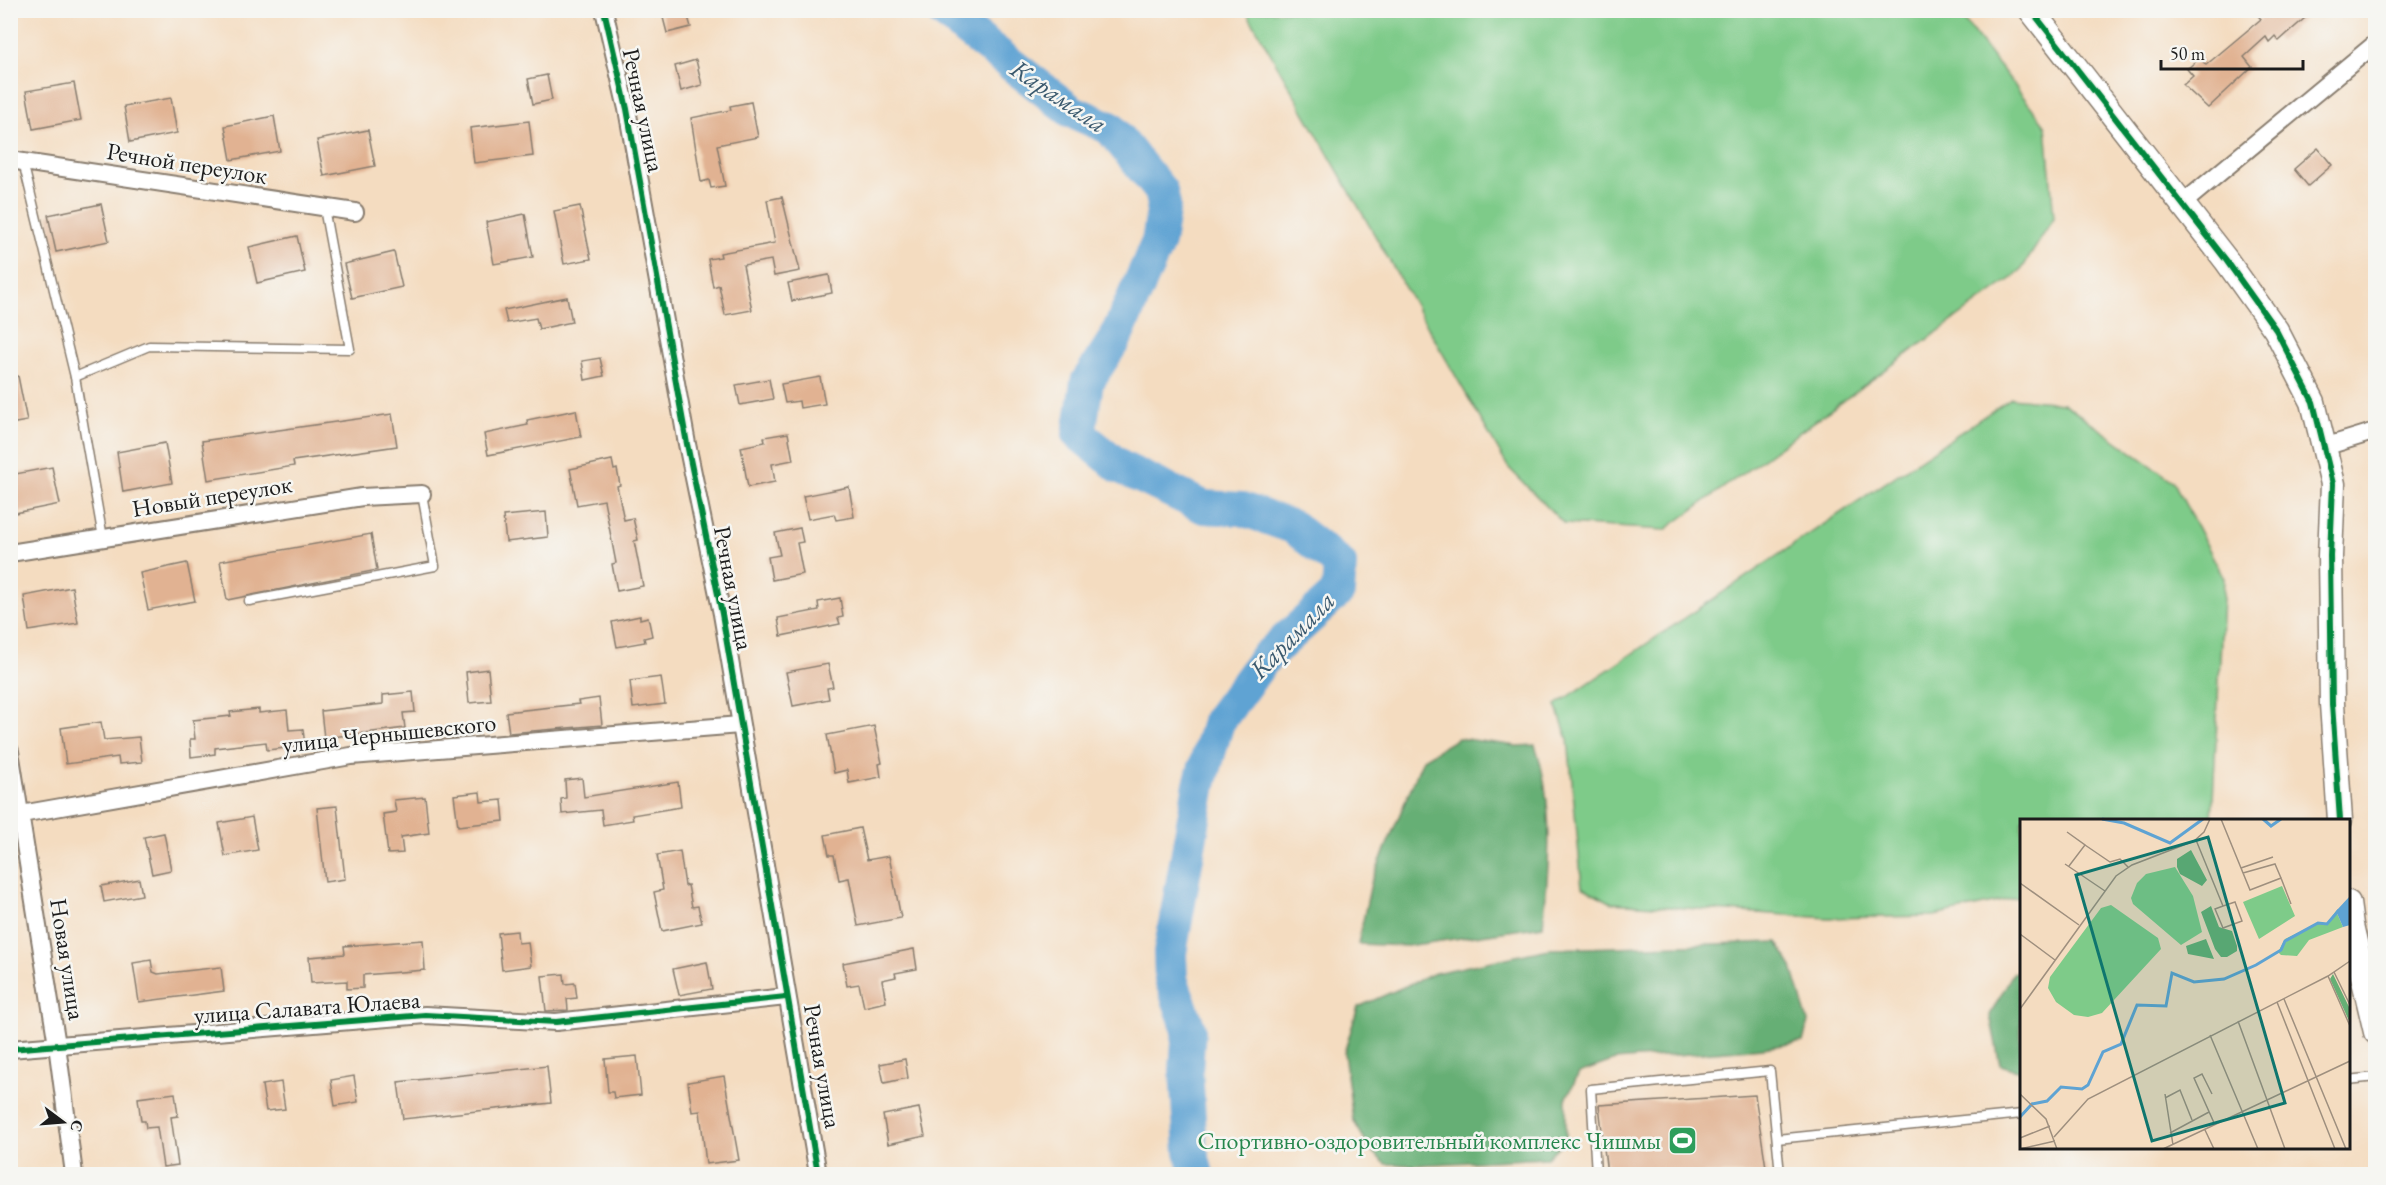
<svg xmlns="http://www.w3.org/2000/svg" width="2386" height="1185" viewBox="0 0 2386 1185" font-family="'EB Garamond',serif">
<rect width="100%" height="100%" fill="#f6f6f2"/>
<filter id="ink" filterUnits="userSpaceOnUse"><feTurbulence type="fractalNoise" baseFrequency=".0167" numOctaves="2"/><feDisplacementMap in="SourceGraphic" scale="12" xChannelSelector="R" yChannelSelector="G"/><feConvolveMatrix kernelMatrix="1 2 1 2 8 2 1 2 1" color-interpolation-filters="sRGB"/></filter>
<filter id="wash" filterUnits="userSpaceOnUse"><feTurbulence type="fractalNoise" baseFrequency=".008" numOctaves="4" result="noise"/><feDisplacementMap in="SourceGraphic" scale="24" xChannelSelector="R" yChannelSelector="G"/><feGaussianBlur stdDeviation="1.35" result="paint"/><feColorMatrix in="noise" values="0 0 0 0 0 0 0 0 0 0 0 0 0 0 0 0 0 1.4 0 .05"/><feComposite in="paint" operator="in"/></filter>
<g filter="url(#wash)">
<rect width="100%" height="100%" fill="#f4dcc0"/>
<!-- green -->
<g fill="#7ecb89" stroke="#4d7452" stroke-width="1.5">
<polygon points="1246,11 1957,11 2046,126 2054,218 2020,272 1665,530 1564,524 1508,467"/>
<polygon points="2011,398 2063,403 2173,481 2224,578 2212,820 2022,820 2021,897 1934,916 1828,918 1612,903 1582,887 1568,739 1556,705"/>
</g>
<!-- forest -->
<g fill="#66af75" stroke="#416648" stroke-width="1.5">
<path d="M1458 738 1517 746 1535 745C1555 804 1549 866 1543 926L1407 946 1358 944 1371 883 1423 759Z"/>
<polygon points="1777,942 1792,967 1808,1022 1803,1042 1763,1048 1615,1060 1579,1073 1566,1099 1566,1138 1547,1158 1415,1165 1386,1164 1372,1152 1353,1120 1344,1053 1358,1007 1435,973 1549,949"/>
<polygon points="2021,970 2021,1071 2000,1065 1990,1015 2013,973"/>
</g>
<g fill="none" stroke-linecap="round" stroke-linejoin="round">
<!-- river -->
<polyline stroke="#5ea3d3" stroke-width="34" points="941,10 1071,111 1110,128 1161,191 1164,205 1158,242 1115,339 1087,382 1079,434 1120,467 1204,507 1242,509 1293,527 1340,564 1338,592 1265,658 1218,722 1200,784 1170,953 1171,979 1189,1029 1186,1070 1191,1151 1197,1174"/>
</g>
<g id="blocks">
<!-- building -->
<g fill="#e1b292">
<polygon points="661,10 686,10 691,27 667,33"/>
<polygon points="2253,10 2314,10 2279,41 2275,36 2269,42 2266,37 2244,57 2252,67 2208,108 2183,85 2193,76 2187,69 2200,58 2206,65 2261,19"/>
<polygon points="696,60 702,85 681,91 675,66"/>
<polygon points="547,75 552,100 533,104 528,79"/>
<polygon points="74,83 81,120 33,129 26,91"/>
<polygon points="171,98 177,133 130,142 124,106"/>
<polygon points="751,102 758,137 717,145 725,186 711,188 709,180 701,182 691,118 731,110 730,106"/>
<polygon points="274,116 280,151 231,160 225,126"/>
<polygon points="529,121 533,156 474,163 470,128"/>
<polygon points="368,130 375,166 324,176 317,140"/>
<polygon points="2318,148 2332,165 2308,186 2294,169"/>
<polygon points="782,197 800,271 774,276 771,260 743,265 752,310 725,315 719,285 713,287 708,259 721,257 720,253 775,243 767,200"/>
<polygon points="101,204 109,241 56,252 48,215"/>
<polygon points="580,206 591,259 564,264 554,211"/>
<polygon points="525,214 533,257 494,264 486,222"/>
<polygon points="297,236 305,272 257,283 249,247"/>
<polygon points="394,252 402,287 352,298 344,264"/>
<polygon points="829,275 832,293 792,301 788,283"/>
<polygon points="567,297 572,322 539,329 536,318 507,323 504,310"/>
<polygon points="600,358 604,376 585,380 582,361"/>
<polygon points="18,376 27,421 10,424 10,377"/>
<polygon points="820,377 825,404 800,408 799,401 785,403 781,384"/>
<polygon points="769,379 773,399 740,405 736,385"/>
<polygon points="576,410 581,437 488,455 484,434 528,425 527,420"/>
<polygon points="392,414 397,446 293,461 294,466 208,480 202,441"/>
<polygon points="788,433 793,460 772,464 775,482 748,487 741,447 765,442 764,437"/>
<polygon points="165,443 172,483 123,492 117,452"/>
<polygon points="612,460 614,470 617,469 620,485 617,486 624,520 633,518 638,540 634,541 643,586 617,591 612,564 616,563 604,500 577,505 570,469"/>
<polygon points="52,467 60,504 10,514 10,475"/>
<polygon points="849,487 854,517 836,520 834,514 808,519 803,496"/>
<polygon points="546,512 548,537 506,542 503,516"/>
<polygon points="800,528 803,542 797,543 803,574 772,580 768,557 780,555 775,533"/>
<polygon points="371,534 377,570 227,600 220,561"/>
<polygon points="187,563 195,601 148,610 140,573"/>
<polygon points="72,587 78,623 29,631 24,596"/>
<polygon points="840,598 843,617 838,618 840,624 781,636 778,618 819,610 818,602"/>
<polygon points="640,616 640,619 648,617 652,636 644,638 645,642 617,647 612,622"/>
<polygon points="828,664 833,687 827,688 829,699 793,706 786,672"/>
<polygon points="488,669 491,701 469,703 466,672"/>
<polygon points="661,677 665,704 633,708 630,681"/>
<polygon points="413,692 415,712 403,713 405,728 324,738 321,711 383,704 383,695"/>
<polygon points="599,698 602,725 509,733 506,712 579,704 578,701"/>
<polygon points="259,709 259,713 287,710 289,730 303,729 305,746 267,750 266,742 215,748 215,754 191,757 190,739 195,739 193,720 231,716 230,712"/>
<polygon points="101,722 104,740 139,737 142,762 119,764 118,757 66,764 61,728"/>
<polygon points="874,726 882,763 879,764 881,777 849,783 847,770 834,773 827,735"/>
<polygon points="582,778 584,797 678,782 681,807 632,815 633,820 603,825 601,810 562,814 561,799 566,798 565,780"/>
<polygon points="480,792 481,802 502,800 504,821 458,826 454,795"/>
<polygon points="425,797 429,833 401,837 403,853 388,854 383,814 396,812 394,800"/>
<polygon points="337,806 345,879 325,882 317,808"/>
<polygon points="252,817 258,850 225,856 219,823"/>
<polygon points="860,828 867,860 889,856 901,918 858,926 849,878 839,880 834,855 829,855 825,835"/>
<polygon points="164,833 171,870 152,874 144,837"/>
<polygon points="680,851 685,886 688,885 692,907 698,906 702,923 662,931 654,892 663,890 657,855"/>
<polygon points="139,879 142,895 104,902 101,886"/>
<polygon points="517,931 518,943 528,942 531,966 502,970 498,933"/>
<polygon points="423,940 425,970 363,975 363,988 347,989 347,981 311,983 309,957 345,954 344,946"/>
<polygon points="914,949 917,969 895,973 896,977 882,980 886,1002 864,1007 859,984 847,986 843,963"/>
<polygon points="151,960 153,972 158,974 221,967 224,991 139,1002 133,963"/>
<polygon points="707,962 712,989 679,995 673,969"/>
<polygon points="564,974 565,984 575,983 577,998 567,999 568,1010 546,1011 542,976"/>
<polygon points="637,1056 641,1095 614,1098 613,1092 608,1092 605,1059"/>
<polygon points="905,1059 908,1078 884,1083 880,1064"/>
<polygon points="547,1066 551,1103 403,1119 398,1082"/>
<polygon points="354,1076 358,1102 335,1106 331,1080"/>
<polygon points="724,1076 739,1160 706,1164 700,1111 692,1112 688,1082"/>
<polygon points="281,1082 285,1109 266,1111 262,1085"/>
<polygon points="175,1093 178,1116 171,1117 178,1165 163,1167 157,1127 146,1128 145,1121 141,1121 138,1098"/>
<polygon points="1755,1095 1767,1174 1607,1174 1599,1105"/>
<polygon points="919,1108 925,1136 888,1144 883,1115"/>
</g>
</g>
</g>
<g filter="url(#ink)">
<use href="#blocks" fill-opacity="0" stroke="#887c6e" stroke-width="1.5"/>
<g fill="none" stroke-linecap="round" stroke-linejoin="round">
<defs>
<g id="lane">
<polyline points="23,162 75,377 103,538"/>
<polyline points="75,377 149,346 350,349 324,208"/>
<polyline points="249,601 435,566 422,494"/>
<polyline points="2348,1080 2376,1077"/>
<polyline points="1777,1139 2022,1114"/>
<polyline points="1596,1174 1591,1089 1770,1071 1780,1174"/>
</g>
<g id="street">
<polyline points="604,10 627,109 687,444 722,614 818,1174"/>
<polyline points="10,160 355,212"/>
<polyline points="2182,204 2376,43"/>
<polyline points="2324,447 2376,431"/>
<polyline points="10,553 362,497 422,494"/>
<polyline points="10,751 57,1045 74,1174"/>
<polyline points="10,816 351,756 740,725"/>
<polyline points="10,1049 425,1015 556,1022 786,997"/>
</g>
<g id="secondary">
<polyline points="2031,10 2226,260 2276,330 2313,402 2333,484 2330,556 2332,704 2340,820"/>
<polyline points="2348,903 2351,925 2376,1032"/>
</g>
</defs>
<!-- lane casing -->
<use href="#lane" stroke="#887c6e" stroke-width="11"/>
<!-- street casing -->
<use href="#street" stroke="#887c6e" stroke-width="20"/>
<!-- secondary casing -->
<use href="#secondary" stroke="#887c6e" stroke-width="27"/>
<!-- lane -->
<use href="#lane" stroke="#fff" stroke-width="8"/>
<!-- street -->
<use href="#street" stroke="#fff" stroke-width="16"/>
<!-- secondary -->
<use href="#secondary" stroke="#fff" stroke-width="24"/>
<defs>
<g id="cycleway">
<polyline points="604,10 627,109 687,444 722,614 818,1174"/>
<polyline points="2031,10 2226,260 2276,330 2313,402 2333,484 2330,556 2332,704 2340,820"/>
<polyline points="10,1049 425,1015 556,1022 786,997"/>
</g>
</defs>
<!-- cycleway casing -->
<use href="#cycleway" stroke="#f6f6f2" stroke-width="10"/>
<!-- cycleway -->
<use href="#cycleway" stroke="#00873e" stroke-width="6"/>
</g>
</g>
<!-- icons -->
<defs>
<symbol id="stadium-square" viewBox="-11 -11 22 22"><rect x="-9" y="-9" width="18" height="18" rx="4" fill="#2e9e5b" stroke="#f6f6f2"/><path d="M0-5a6.5 5 0 1 0 0 10a6.5 5 0 1 0 0-10ZM-3.5-1.8h7v3.6h-7Z" fill="#fff"/></symbol>
</defs>
<g fill-rule="evenodd">
<use href="#stadium-square" x="1666" y="1124" width="33" height="33"/>
</g>
<g text-anchor="middle" dominant-baseline="central" stroke-width="5" stroke-linejoin="round" paint-order="stroke">
<!-- street labels -->
<g font-size="24" fill="#1c1c1c" stroke="#f6f6f2">
<text transform="translate(644 110) rotate(78)">Речная улица</text>
<text transform="translate(187 163) rotate(9)">Речной переулок</text>
<text transform="translate(212 496) rotate(-9)">Новый переулок</text>
<text transform="translate(734 588) rotate(79)">Речная улица</text>
<text transform="translate(389 733) rotate(-6)">улица Чернышевского</text>
<text transform="translate(68 959) rotate(81)">Новая улица</text>
<text transform="translate(307 1007) rotate(-4)">улица Салавата Юлаева</text>
<text transform="translate(823 1066) rotate(80)">Речная улица</text>
</g>
<!-- leisure labels -->
<g font-size="24" fill="#27864d" stroke="#f6f6f2" text-anchor="end">
<text x="1661" y="1140">Спортивно-оздоровительный комплекс Чишмы</text>
</g>
<!-- water labels -->
<g font-size="26" font-style="italic" fill="#3a596e" stroke="#f6f6f2">
<text transform="translate(1059 96) rotate(34)">Карамала</text>
<text transform="translate(1292 635) rotate(-46)">Карамала</text>
</g>
</g>
<!-- overview -->
<g transform="translate(2020 819)">
<rect width="330" height="330" fill="#f4dcc0"/>
<path d="M155 48 173 77 182 113 161 126 113 85 111 79 117 64 126 55ZM262 67 275 97 239 120 223 83ZM91 86 138 119 141 130 82 194 68 198 54 196 36 183 28 169 30 158 81 89ZM316 92 323 108 289 121 277 137 261 136 258 133 265 120 298 104 307 105Z" fill="#7ecb89"/>
<path d="M171 31 187 61 182 67 160 55 157 48V40ZM191 87 199 108 212 112 217 127V132L207 138H201L195 130 181 93ZM186 120 194 140 168 135 166 127ZM313 155 330 190V204L310 160Z" fill="#66af75"/>
<path d="M330 77V106L323 108 316 92Z" fill="#5ea3d3"/>
<path fill="none" stroke="#5ea3d3" stroke-width="3" d="M82 0 104 4 150 24 183 0M243 0 251 7 261 0M0 298 12 285 27 282 41 268 62 270 68 266 83 233 101 225 117 186 146 187 152 154 174 163 204 160 236 146 261 131 265 122 298 104 307 105 319 91"/>
<path fill="none" stroke="#9e8f7e" stroke-width="1.5" d="M201 0 230 71 261 59 255 45 223 54M47 13 65 26 49 47M176 21 203 87 195 90 203 109 222 102 215 83 203 87M65 26 90 43 100 40 108 48M45 45 85 72M221 49 253 38M261 59 271 85M0 64 59 106M0 115 35 141M314 153 330 186M308 157 330 207M264 180 326 330M257 183 315 330M0 190 96 57 112 46 174 22 184 13 190 0M218 202 265 330M190 216 238 330M0 275 26 300 37 330M145 275 153 326M192 275 182 255 174 259 195 306M145 279 160 271 172 301M185 311 194 330M150 314 189 293M34 318 68 280 308 157 330 142M0 319 30 307M0 330 35 322M143 330 330 242"/>
<path fill="#0f766e" fill-opacity="0.15" stroke="#0f766e" stroke-width="3" d="M188 18 265 284 132 322 56 56Z"/>
<rect width="330" height="330" fill="none" stroke="#1c1c1c" stroke-width="3"/>
</g>
<!-- margin -->
<rect width="2386" height="1185" fill="none" stroke="#f6f6f2" stroke-width="36"/>
<!-- north arrow -->
<g transform="translate(63 1122) rotate(106)" stroke="#f6f6f2" stroke-width="4.5" paint-order="stroke">
<path d="M0-4.5L10 22L0 15L-10 22Z" fill="#1c1c1c"/>
<text y="-9" font-size="16" font-weight="bold" text-anchor="middle" fill="#1c1c1c">С</text>
</g>
<!-- scale -->
<path d="M2161 60v9h142v-9" fill="none" stroke="#1c1c1c" stroke-width="3"/>
<text x="2170" y="60" font-size="18" fill="#1c1c1c" stroke="#f6f6f2" stroke-width="4.5" paint-order="stroke">50 m</text>
</svg>
